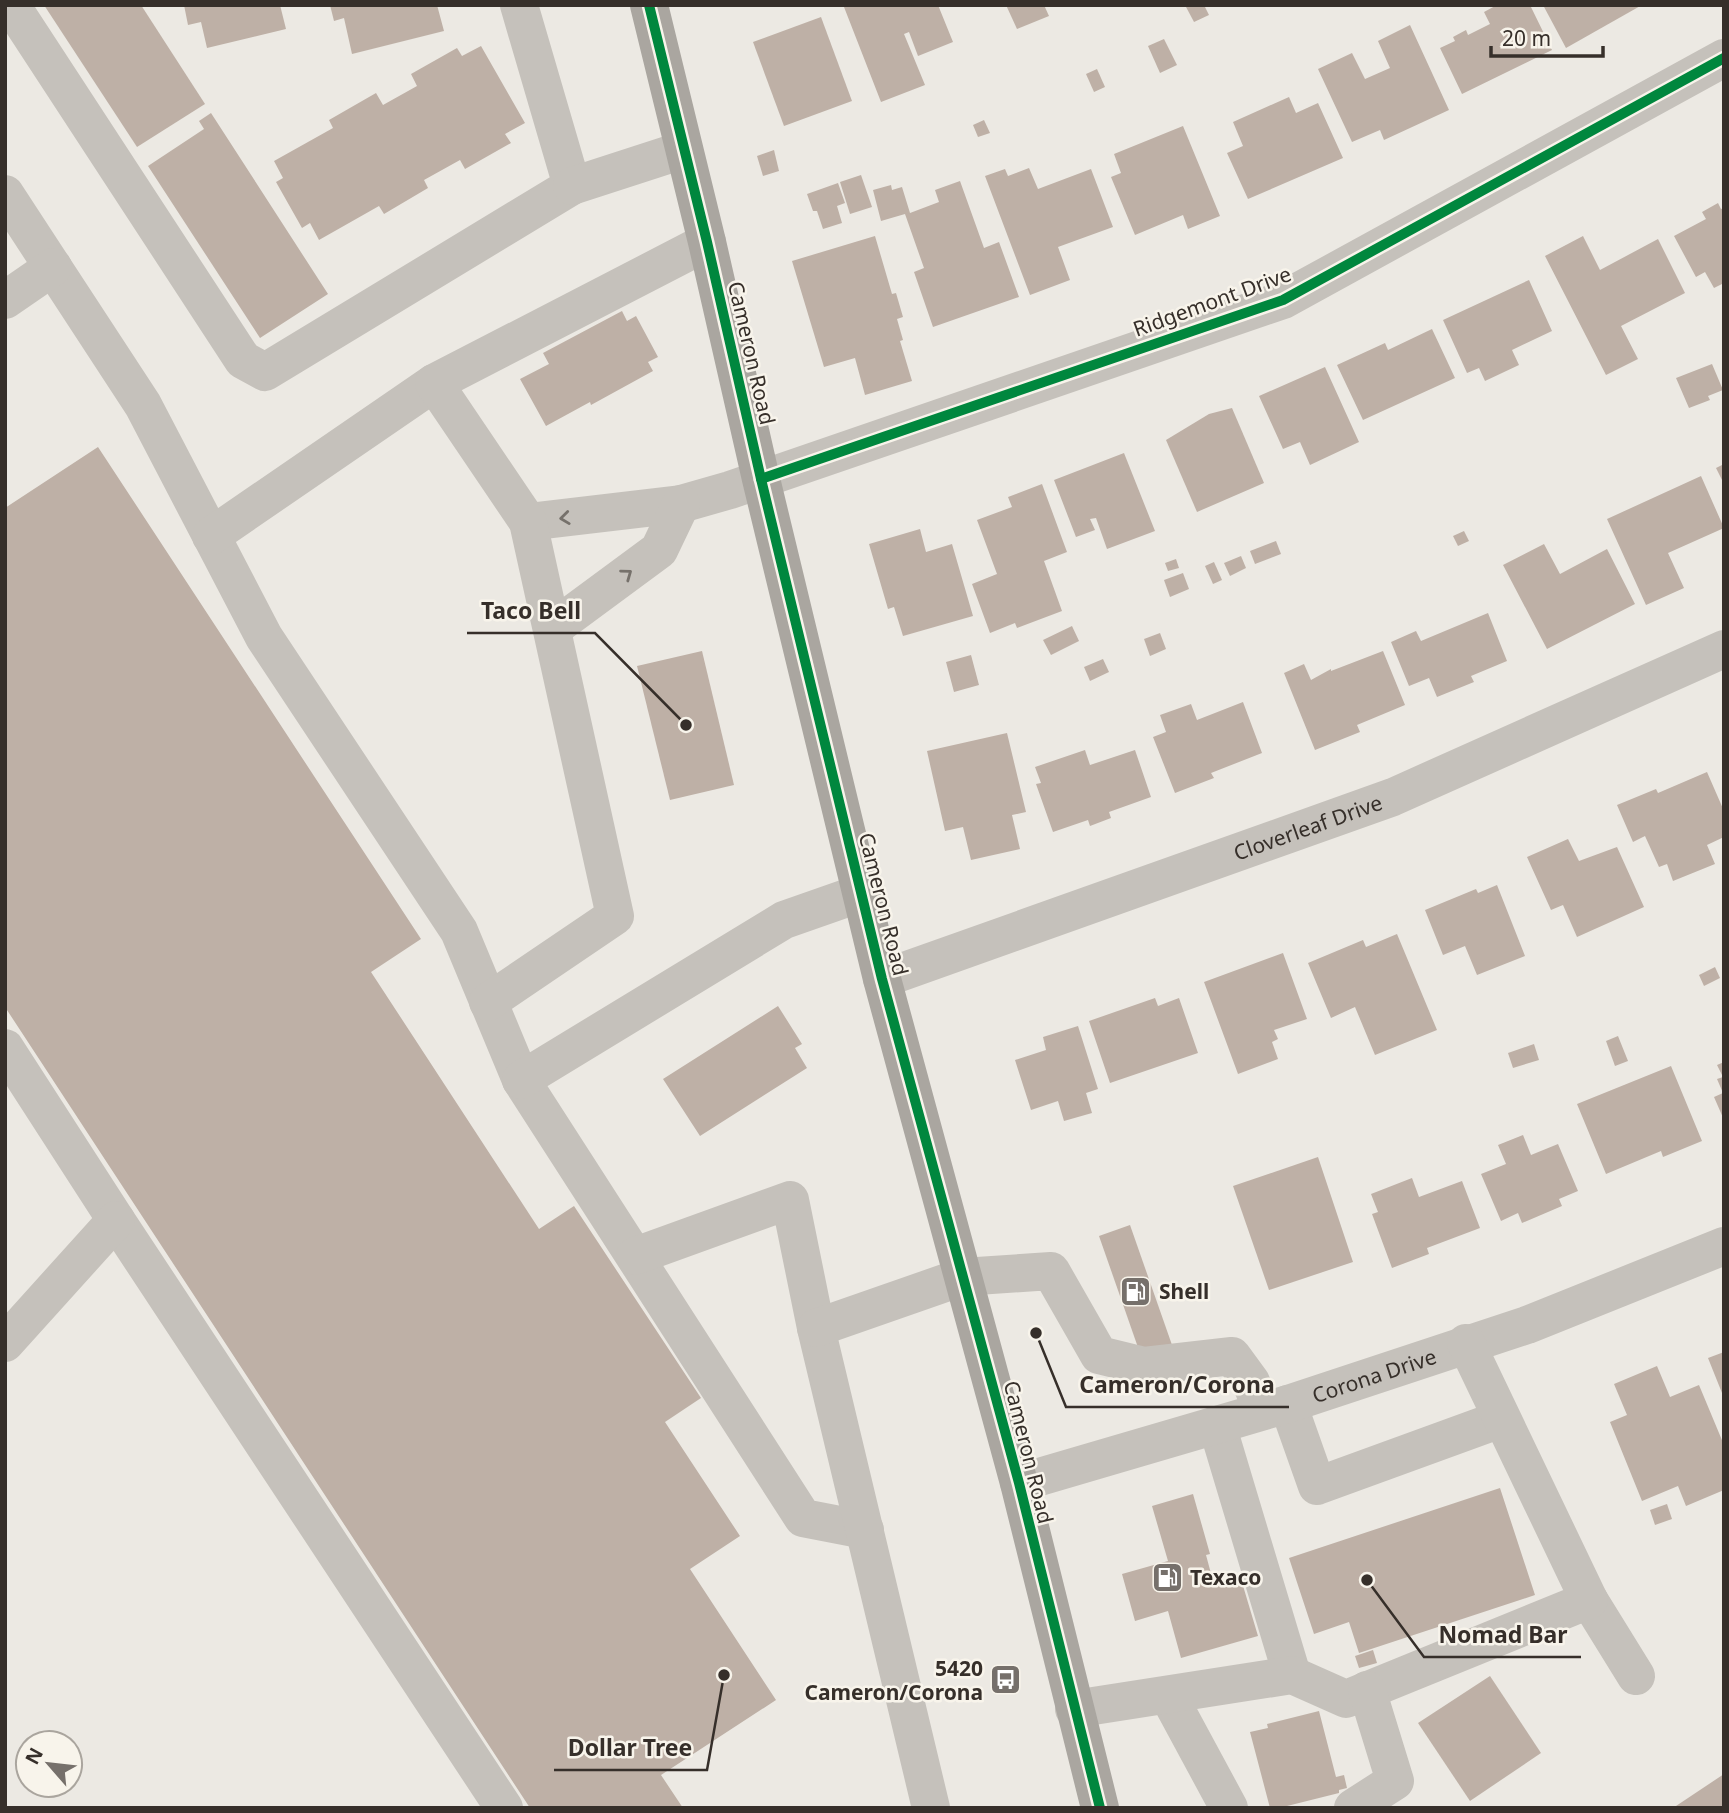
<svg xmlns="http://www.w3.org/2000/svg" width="1729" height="1813" viewBox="0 0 1729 1813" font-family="'Noto Sans',sans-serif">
<rect width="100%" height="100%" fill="#ece9e3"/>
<!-- building -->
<g fill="#beb0a6">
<polygon points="44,5 141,5 205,104 137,147"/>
<polygon points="184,5 280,5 286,29 207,48 201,22 188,25"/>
<polygon points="330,5 437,5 444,31 352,54 344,18 334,21"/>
<polygon points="848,5 938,5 953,42 918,56 909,32 904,34 925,85 881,102 844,7"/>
<polygon points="1006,5 1044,5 1049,16 1017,29"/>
<polygon points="1185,5 1204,5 1209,15 1194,22"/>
<polygon points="1497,5 1530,5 1552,50 1462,94 1440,48 1455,41 1453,37 1466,30 1468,35 1490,24 1484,12"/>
<polygon points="1543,5 1642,5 1566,48"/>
<polygon points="821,17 852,101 784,126 753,42"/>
<polygon points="1410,25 1449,110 1384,140 1380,130 1352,142 1318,69 1352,53 1365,79 1390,68 1378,41"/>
<polygon points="1164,39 1177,65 1160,73 1148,46"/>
<polygon points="481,46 525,123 505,134 511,143 465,169 460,160 424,180 428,188 384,214 379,206 319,240 310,223 302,228 276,182 283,178 274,161 333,128 329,120 376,93 383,105 417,86 411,74 457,48 462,56"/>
<polygon points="1097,69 1105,87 1094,92 1086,74"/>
<polygon points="1289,97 1296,113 1318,103 1343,158 1248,199 1227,153 1243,146 1233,122"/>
<polygon points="211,113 328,294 260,338 148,166 204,129 199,121"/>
<polygon points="984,120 990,133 978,137 973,125"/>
<polygon points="1183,126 1220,216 1188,229 1183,215 1135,235 1111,177 1121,173 1114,154"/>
<polygon points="774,150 779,171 763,176 757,156"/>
<polygon points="1029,168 1038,189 1091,169 1113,227 1058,247 1070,280 1030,295 985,176 1005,169 1008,176"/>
<polygon points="861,175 872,207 850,214 840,182"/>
<polygon points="960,181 984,248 999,242 1019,297 933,327 914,272 924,268 905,214 881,221 873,190 891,185 892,190 902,187 910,213 939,202 935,190"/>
<polygon points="838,183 845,203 837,206 842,223 823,229 817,211 813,211 807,194"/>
<polygon points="1718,203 1721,209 1724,208 1724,283 1714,288 1705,272 1696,277 1674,236 1706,219 1702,212"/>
<polygon points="875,236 892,294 896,293 903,317 897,319 903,340 900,341 912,381 865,395 855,358 824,367 792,261"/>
<polygon points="1583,236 1600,270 1658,239 1685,293 1621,326 1638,359 1606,375 1545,256"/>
<polygon points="1529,280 1552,331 1512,350 1519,365 1485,381 1479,368 1467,373 1443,320"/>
<polygon points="622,311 627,321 636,316 658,357 648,362 653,371 591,405 590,402 546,426 520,379 549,364 543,353"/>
<polygon points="1432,329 1455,378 1363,420 1337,365 1385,343 1388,350"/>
<polygon points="1712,364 1723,390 1708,396 1710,400 1689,408 1676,378"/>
<polygon points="1325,367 1359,442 1310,465 1300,442 1283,449 1259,396"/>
<polygon points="1232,408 1264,483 1197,512 1166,440 1209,414"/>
<polygon points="98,447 421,939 371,972 539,1229 574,1206 701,1398 665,1422 740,1536 690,1569 776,1700 661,1775 683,1808 530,1808 5,1007 5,508"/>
<polygon points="1124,453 1155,531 1107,549 1096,518 1090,519 1095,530 1076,537 1054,480"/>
<polygon points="1724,464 1724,484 1716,468"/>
<polygon points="1701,476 1724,528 1668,553 1684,588 1646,605 1607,519"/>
<polygon points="1042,484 1067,552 1044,561 1062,611 1017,628 1015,623 990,633 972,584 997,574 977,520 1012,507 1008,497"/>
<polygon points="920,529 926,552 952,544 973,616 903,636 894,607 888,609 869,544"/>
<polygon points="1464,531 1469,541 1458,546 1453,536"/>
<polygon points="1276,541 1281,554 1255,564 1250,551"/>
<polygon points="1544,544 1560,574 1607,549 1635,604 1547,649 1503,565"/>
<polygon points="1241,556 1246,568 1230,576 1224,563"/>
<polygon points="1176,559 1179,568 1168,571 1165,563"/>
<polygon points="1214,562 1222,580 1213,584 1205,566"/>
<polygon points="1183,573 1189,589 1170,597 1164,580"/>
<polygon points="1488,613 1507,661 1471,676 1474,682 1437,697 1429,678 1409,686 1391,642 1416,631 1421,641"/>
<polygon points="1072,626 1079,641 1051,655 1043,640"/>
<polygon points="1160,633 1166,649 1150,656 1144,639"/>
<polygon points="702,651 734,785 670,800 637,666"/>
<polygon points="1383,651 1405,705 1357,725 1360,732 1315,750 1284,673 1304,664 1311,680 1331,669 1331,671"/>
<polygon points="971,655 979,685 954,692 946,662"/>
<polygon points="1103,659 1109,672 1090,681 1084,667"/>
<polygon points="1243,702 1262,753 1211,773 1214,778 1175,793 1153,737 1166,732 1160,715 1191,704 1197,720"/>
<polygon points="1007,733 1026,812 1012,815 1020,849 971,860 963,827 945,831 927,751"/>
<polygon points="1085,750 1090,765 1135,750 1151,797 1109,812 1111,818 1090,826 1088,820 1053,832 1036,784 1041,783 1035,767"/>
<polygon points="1707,772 1724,811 1724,837 1707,845 1715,864 1673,881 1667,864 1659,867 1645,836 1633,842 1617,805 1656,789 1658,793"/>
<polygon points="1568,839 1579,861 1617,847 1644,907 1577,937 1563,905 1551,910 1527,857"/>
<polygon points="1497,885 1525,956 1477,975 1465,946 1443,955 1425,910 1476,889 1478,893"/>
<polygon points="1397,934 1437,1030 1375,1055 1355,1007 1331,1018 1308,963 1363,940 1366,947"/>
<polygon points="1283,953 1307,1019 1274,1030 1278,1039 1272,1042 1278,1059 1238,1074 1204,982"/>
<polygon points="1715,967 1720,978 1704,986 1699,975"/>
<polygon points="1155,998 1158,1006 1179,998 1198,1053 1110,1083 1089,1021"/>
<polygon points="778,1006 802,1044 795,1048 807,1068 700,1136 663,1079"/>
<polygon points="1078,1026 1098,1089 1086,1093 1092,1113 1064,1121 1058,1101 1031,1110 1015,1060 1046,1050 1043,1037"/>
<polygon points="1618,1036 1628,1061 1615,1066 1606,1041"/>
<polygon points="1534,1044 1539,1060 1513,1068 1508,1053"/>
<polygon points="1724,1062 1724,1120 1714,1097 1723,1093 1717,1079 1723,1077 1717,1065"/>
<polygon points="1671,1066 1702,1141 1663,1157 1661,1151 1606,1174 1577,1104"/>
<polygon points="1523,1135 1531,1155 1558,1144 1578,1191 1559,1199 1562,1206 1522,1223 1518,1213 1501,1221 1481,1174 1506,1164 1498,1145"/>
<polygon points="1318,1157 1353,1262 1269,1290 1233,1186"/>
<polygon points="1412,1178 1419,1197 1462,1181 1480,1228 1427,1248 1429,1254 1392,1268 1372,1214 1378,1212 1371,1194"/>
<polygon points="1130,1225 1172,1345 1141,1356 1099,1236"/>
<polygon points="1724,1352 1724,1398 1708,1358"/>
<polygon points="1657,1366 1670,1397 1699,1385 1724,1445 1724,1490 1686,1506 1678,1486 1642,1501 1610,1422 1627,1415 1614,1384"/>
<polygon points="1500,1488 1535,1595 1359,1653 1349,1622 1314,1634 1289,1558"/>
<polygon points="1193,1494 1210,1554 1206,1555 1213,1581 1217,1580 1219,1585 1241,1579 1258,1636 1181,1658 1168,1611 1135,1621 1122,1574 1168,1561 1152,1506"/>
<polygon points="1667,1504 1672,1519 1655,1525 1650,1510"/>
<polygon points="1373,1650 1377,1663 1359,1668 1355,1656"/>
<polygon points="1490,1676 1541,1753 1470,1801 1418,1723"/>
<polygon points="1319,1711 1336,1777 1344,1775 1347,1788 1339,1790 1339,1793 1279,1808 1270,1808 1250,1732 1268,1728 1267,1724"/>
<polygon points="1724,1774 1724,1808 1673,1808"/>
</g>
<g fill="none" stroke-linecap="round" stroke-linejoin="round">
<!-- minor -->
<g stroke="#c5c1bb" stroke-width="38">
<polyline points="11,5 243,360 265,372 572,186 519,5"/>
<polyline points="572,186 683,150"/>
<polyline points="5,194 143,405 264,637 459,931 521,1080 803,1518 865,1530"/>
<polyline points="5,300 53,267"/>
<polyline points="528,522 681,504 730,490 1283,300 1724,58"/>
<polyline points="211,536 434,383"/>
<polyline points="552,629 659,550 681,504"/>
<path id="s1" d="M882 979 1393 797 1724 649"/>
<polyline points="488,1002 615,916 528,522 434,383 707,242"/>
<polyline points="5,1048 116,1220 504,1808"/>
<polyline points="521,1080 784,920 861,893"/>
<polyline points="635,1256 790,1200 816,1328 931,1808"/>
<polyline points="816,1328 962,1277 1051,1271 1099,1355 1144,1366 1232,1356 1251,1382 1262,1411"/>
<polyline points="5,1343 116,1220"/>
<polyline points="1288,1404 1317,1486 1501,1419"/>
<polyline points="1217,1425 1292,1675"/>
<path id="s2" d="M1019 1483 1288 1404 1527 1325 1724 1246"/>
<polyline points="1589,1600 1636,1676"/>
<polyline points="1168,1695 1229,1808"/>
<polyline points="1074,1709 1292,1675 1346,1699 1589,1600 1466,1343"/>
<polyline points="1353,1808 1395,1781 1367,1690"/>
</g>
<!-- major -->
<polyline stroke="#aaa6a0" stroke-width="38" points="649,5 707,242 761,479 882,979 1019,1483 1100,1808"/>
<defs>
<g id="cycleway">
<polyline points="649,5 707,242 761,479 882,979 1019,1483 1100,1808"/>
<polyline points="761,479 1283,300 1724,58"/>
</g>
</defs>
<!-- cycleway casing -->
<use href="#cycleway" stroke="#f8f4eb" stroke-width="15"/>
<!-- cycleway -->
<use href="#cycleway" stroke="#00873e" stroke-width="10"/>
</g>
<!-- one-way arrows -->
<defs><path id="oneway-chevron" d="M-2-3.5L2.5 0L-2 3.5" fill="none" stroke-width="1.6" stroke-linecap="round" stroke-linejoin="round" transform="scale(1.75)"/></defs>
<g stroke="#76716b">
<use href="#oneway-chevron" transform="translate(565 518) rotate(173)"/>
<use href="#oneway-chevron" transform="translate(627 574) rotate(-36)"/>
</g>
<!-- icons -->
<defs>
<symbol id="fuel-square" viewBox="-11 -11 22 22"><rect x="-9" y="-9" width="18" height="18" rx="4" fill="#76706b" stroke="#f8f4eb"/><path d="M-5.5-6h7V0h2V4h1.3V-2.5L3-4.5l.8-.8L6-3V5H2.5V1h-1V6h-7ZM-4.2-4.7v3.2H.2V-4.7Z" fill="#fff"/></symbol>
<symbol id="bus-square" viewBox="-11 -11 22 22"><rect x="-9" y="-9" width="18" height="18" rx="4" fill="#76706b" stroke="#f8f4eb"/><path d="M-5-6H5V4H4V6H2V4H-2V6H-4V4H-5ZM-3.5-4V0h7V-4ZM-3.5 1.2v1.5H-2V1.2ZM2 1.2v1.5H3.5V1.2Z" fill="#fff"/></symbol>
</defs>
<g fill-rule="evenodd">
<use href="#fuel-square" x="1118" y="1274" width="35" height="35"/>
<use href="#fuel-square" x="1150" y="1560" width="35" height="35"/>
<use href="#bus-square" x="988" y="1662" width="35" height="35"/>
</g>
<g text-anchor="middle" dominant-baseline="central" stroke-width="5" stroke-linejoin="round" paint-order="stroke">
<!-- street labels -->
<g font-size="21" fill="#362f2a" stroke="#f8f4eb">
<text transform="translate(1212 301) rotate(-20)">Ridgemont Drive</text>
<text transform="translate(752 353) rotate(77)">Cameron Road</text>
<text stroke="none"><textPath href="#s1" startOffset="452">Cloverleaf Drive</textPath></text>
<text transform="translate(884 904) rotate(76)">Cameron Road</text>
<text stroke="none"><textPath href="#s2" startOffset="371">Corona Drive</textPath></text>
<text transform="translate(1029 1452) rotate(76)">Cameron Road</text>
</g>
<!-- poi labels -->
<g font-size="21" font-weight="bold" fill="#362f2a" stroke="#f8f4eb" text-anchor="start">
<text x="1159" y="1291">Shell</text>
<text x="1190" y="1577">Texaco</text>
<text x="983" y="1668" text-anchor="end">5420<tspan x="983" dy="24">Cameron/Corona</tspan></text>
</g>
</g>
<!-- callouts -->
<path fill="none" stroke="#362f2a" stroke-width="2.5" d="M686 725L595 633H467M1036 1333L1066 1407H1289M1367 1580L1424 1657H1581M724 1675L707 1770H554"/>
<g fill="#362f2a" stroke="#f8f4eb" stroke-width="2.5">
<circle cx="686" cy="725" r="7"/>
<circle cx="1036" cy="1333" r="7"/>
<circle cx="1367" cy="1580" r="7"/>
<circle cx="724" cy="1675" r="7"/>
</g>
<g font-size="23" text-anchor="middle" font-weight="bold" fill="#362f2a" stroke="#f8f4eb" stroke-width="5" stroke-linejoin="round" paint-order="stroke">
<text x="531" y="619">Taco Bell</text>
<text x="1177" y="1393">Cameron/Corona</text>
<text x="1503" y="1643">Nomad Bar</text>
<text x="630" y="1756">Dollar Tree</text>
</g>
<!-- border -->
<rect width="1729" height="1813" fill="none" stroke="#362f2a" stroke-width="14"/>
<!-- north arrow -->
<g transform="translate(49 1764) rotate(298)"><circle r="33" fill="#f8f4eb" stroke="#aaa59e" stroke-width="2"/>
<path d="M0-5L12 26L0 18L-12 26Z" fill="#76706b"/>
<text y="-10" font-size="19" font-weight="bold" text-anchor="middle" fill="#362f2a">N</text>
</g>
<!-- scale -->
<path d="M1491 46v10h112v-10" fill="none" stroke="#362f2a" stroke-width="3.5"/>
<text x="1502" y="46" font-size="21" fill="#362f2a" stroke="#f8f4eb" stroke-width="5" paint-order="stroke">20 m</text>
</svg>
